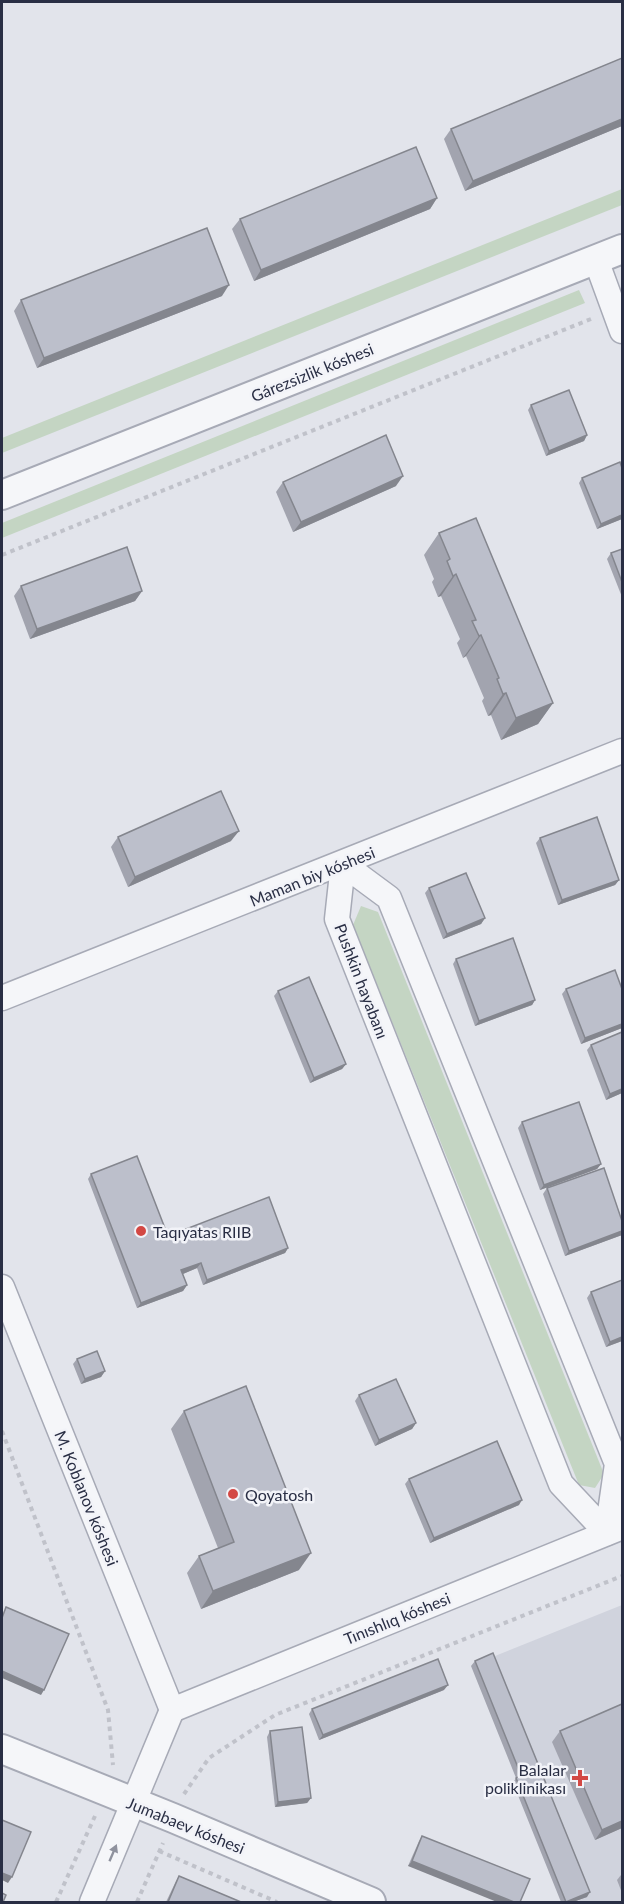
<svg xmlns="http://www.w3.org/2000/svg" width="624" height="1904" viewBox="0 0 624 1904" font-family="Lato,sans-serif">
<rect width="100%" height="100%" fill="#e2e4eb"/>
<!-- built -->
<polygon fill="#d0d3dd" points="622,1605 622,1902 578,1902 578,1901 586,1897 490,1658"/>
<!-- green -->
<g fill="#c4d5c3">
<polygon points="622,189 622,205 2,453 2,438"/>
<polygon points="579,290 585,303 2,538 2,523"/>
<polygon points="361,906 378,912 604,1474 595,1488 579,1485 353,925"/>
</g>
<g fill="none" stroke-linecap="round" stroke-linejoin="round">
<defs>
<g id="minor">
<polyline points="596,260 622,331"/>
<polygon points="343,864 389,898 617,1464 607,1533 561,1484 337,919"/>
<polyline points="2,998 622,751"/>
<polyline points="2,1287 172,1710"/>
<polyline points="172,1710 620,1528"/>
<polyline points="92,1902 172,1710"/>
</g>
<g id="tertiary">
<polyline points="2,495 622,249"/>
<polyline points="2,1749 173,1818 371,1902"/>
</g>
</defs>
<!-- minor casing -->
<use href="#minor" stroke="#a7aab6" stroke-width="27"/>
<!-- tertiary casing -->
<use href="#tertiary" stroke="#a7aab6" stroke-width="32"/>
<!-- path -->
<g stroke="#c0c2ca" stroke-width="4" stroke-dasharray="4.5 4.5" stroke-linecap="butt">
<polyline points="2,555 591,319"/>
<polyline points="2,1431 108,1710 113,1765"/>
<polyline points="184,1794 209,1758 275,1715 622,1576"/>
<polyline points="159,1851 277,1902"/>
<polyline points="56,1902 95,1816"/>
<polyline points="137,1902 163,1843"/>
</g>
<!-- minor -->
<use href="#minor" stroke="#f5f6f9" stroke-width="24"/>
<!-- tertiary -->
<use href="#tertiary" stroke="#f5f6f9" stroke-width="28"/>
</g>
<!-- wall -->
<g fill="#a2a4af">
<polygon points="622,58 622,126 465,191 444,139 451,129"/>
<polygon points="437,198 430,209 254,281 232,229 240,219"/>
<polygon points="222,296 37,368 14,311 21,300"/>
<polygon points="531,405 587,435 584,441 546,456 528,410"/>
<polygon points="622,468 622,519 597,529 579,483 582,478"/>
<polygon points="283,482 396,486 293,532 276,492"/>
<polygon points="439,533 553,703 538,724 501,740 491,715 488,716 482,701 484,698 466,656 463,658 457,643 460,639 441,596 438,597 432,582 434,579 424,555"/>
<polygon points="622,549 622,597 607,559 611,553"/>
<polygon points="21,586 142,591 135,601 30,639 14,596"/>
<polygon points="118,837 231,841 128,887 111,847"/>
<polygon points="540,838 619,880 615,885 558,905 536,843"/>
<polygon points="429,888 485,918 481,924 443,939 425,893"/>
<polygon points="456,959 535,1000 532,1005 475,1026 453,964"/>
<polygon points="566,989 622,989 622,1028 581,1044 562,994"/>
<polygon points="278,991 346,1064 342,1069 310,1083 274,996"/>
<polygon points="622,1032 622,1093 606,1100 587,1050 591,1045"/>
<polygon points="522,1122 601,1164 597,1169 540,1190 518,1128"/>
<polygon points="91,1174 168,1236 288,1248 285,1253 203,1285 197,1268 183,1274 187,1285 183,1291 137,1308 88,1179"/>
<polygon points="547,1188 622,1231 622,1235 565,1256 543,1194"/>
<polygon points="622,1280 622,1341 606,1347 587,1298 591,1292"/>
<polygon points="77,1359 105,1371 101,1377 81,1384 73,1364"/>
<polygon points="359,1395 416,1423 412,1429 375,1446 355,1401"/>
<polygon points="184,1411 299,1570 201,1609 187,1573 199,1556 218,1548 171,1429"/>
<polygon points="409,1479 519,1505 430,1543 405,1484"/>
<polygon points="475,1661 587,1897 573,1902 561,1902 513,1783 516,1778 471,1666"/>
<polygon points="444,1690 319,1740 309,1714 312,1709"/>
<polygon points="622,1704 622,1828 595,1840 552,1742 560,1731"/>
<polygon points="270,1731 311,1798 307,1803 275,1807 267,1737"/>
<polygon points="422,1836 530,1879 408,1866 419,1841"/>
<polygon points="622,1874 622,1893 617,1880 621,1875"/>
<polygon points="179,1876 241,1902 166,1902 176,1881"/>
</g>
<!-- shaded-wall -->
<g fill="#84868e">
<polygon points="622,119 622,126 465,191 473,181"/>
<polygon points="437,198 430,209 254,281 261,270"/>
<polygon points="229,285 222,296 37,368 44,358"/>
<polygon points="587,435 584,441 546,456 549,451"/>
<polygon points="403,476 396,486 293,532 301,522"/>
<polygon points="622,515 622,519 597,529 601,524"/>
<polygon points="456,574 441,596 438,597 453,576"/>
<polygon points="142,591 135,601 30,639 37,629"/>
<polygon points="481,635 466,656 463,658 479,636"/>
<polygon points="506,693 491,715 488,716 503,694"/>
<polygon points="553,703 538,724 501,740 516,718"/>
<polygon points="239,831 231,841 128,887 135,877"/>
<polygon points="619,880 615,885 558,905 562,900"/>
<polygon points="485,918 481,924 443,939 447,934"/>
<polygon points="535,1000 532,1005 475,1026 479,1021"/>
<polygon points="622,1024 622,1028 581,1044 585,1038"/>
<polygon points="346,1064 342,1069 310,1083 314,1078"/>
<polygon points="622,1089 622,1093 606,1100 610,1094"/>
<polygon points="601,1164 597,1169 540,1190 544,1185"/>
<polygon points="622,1231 622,1235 565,1256 569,1251"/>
<polygon points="288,1248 285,1253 203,1285 207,1280"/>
<polygon points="201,1263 197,1268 178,1276 181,1270"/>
<polygon points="187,1285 183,1291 137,1308 141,1303"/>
<polygon points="622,1337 622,1341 606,1347 610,1342"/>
<polygon points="105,1371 101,1377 81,1384 85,1379"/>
<polygon points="416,1423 412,1429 375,1446 379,1440"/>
<polygon points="522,1500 519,1505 430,1543 434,1538"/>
<polygon points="311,1553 299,1570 201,1609 213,1591"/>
<polygon points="2,1671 44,1690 41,1695 2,1678"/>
<polygon points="448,1685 444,1690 319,1740 323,1735"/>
<polygon points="311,1798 307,1803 275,1807 278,1802"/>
<polygon points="622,1821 622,1828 595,1840 602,1830"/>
<polygon points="412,1861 514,1902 497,1902 408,1866"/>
<polygon points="2,1873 12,1877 8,1883 2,1880"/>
<polygon points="590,1892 587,1897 573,1902 566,1902"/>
</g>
<!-- building -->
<g fill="#bcbfcb" stroke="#84868e" stroke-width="1.5">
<polygon points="622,58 622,119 473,181 451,129"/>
<polygon points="416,147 437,198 261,270 240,219"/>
<polygon points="207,228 229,285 44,358 21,300"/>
<polygon points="569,390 587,435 549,451 531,405"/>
<polygon points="386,435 403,476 301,522 283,482"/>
<polygon points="620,462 622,468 622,515 601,524 582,478"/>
<polygon points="476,518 553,703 516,718 506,693 503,694 497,679 499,678 481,635 479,636 472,621 476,620 456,574 453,576 447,561 450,559 439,533"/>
<polygon points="127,547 142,591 37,629 21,586"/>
<polygon points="622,549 622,582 611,553"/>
<polygon points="221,791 239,831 135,877 118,837"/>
<polygon points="597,817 619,880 562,900 540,838"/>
<polygon points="466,873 485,918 447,934 429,888"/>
<polygon points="513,938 535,1000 479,1021 456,959"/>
<polygon points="615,970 622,989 622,1024 585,1038 566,989"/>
<polygon points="309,977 346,1064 314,1078 278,991"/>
<polygon points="622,1032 622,1089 610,1094 591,1045"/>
<polygon points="579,1102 601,1164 544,1185 522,1122"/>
<polygon points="137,1156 168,1236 269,1197 288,1248 207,1280 201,1263 181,1270 187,1285 141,1303 91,1174"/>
<polygon points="604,1168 622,1221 622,1231 569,1251 547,1188"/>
<polygon points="622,1280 622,1337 610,1342 591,1292"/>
<polygon points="97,1351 105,1371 85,1379 77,1359"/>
<polygon points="396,1379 416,1423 379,1440 359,1395"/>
<polygon points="246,1386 311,1553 213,1591 199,1556 234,1542 184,1411"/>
<polygon points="497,1441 522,1500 434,1538 409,1479"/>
<polygon points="6,1607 69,1634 44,1690 2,1671 2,1618"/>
<polygon points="493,1653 590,1892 566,1902 516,1778 521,1775 475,1661"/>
<polygon points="438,1659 448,1685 323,1735 312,1709"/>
<polygon points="622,1704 622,1821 602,1830 560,1731"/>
<polygon points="302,1727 311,1798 278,1802 270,1731"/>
<polygon points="2,1820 31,1832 12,1877 2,1873"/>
<polygon points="422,1836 530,1879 520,1902 514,1902 412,1861"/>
<polygon points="179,1876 241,1902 168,1902"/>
<polygon points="2,1893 6,1895 3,1902 2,1902"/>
</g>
<!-- one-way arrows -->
<defs><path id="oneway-solid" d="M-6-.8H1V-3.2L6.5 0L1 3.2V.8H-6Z" transform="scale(1.5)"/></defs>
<use fill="#8f929e" href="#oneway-solid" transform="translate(113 1853) rotate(-67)"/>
<!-- markers -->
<g fill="#d34844" stroke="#f2f3f8" stroke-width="2">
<circle cx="141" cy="1231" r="6"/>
<circle cx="233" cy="1494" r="6"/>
<path d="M577 1769h6v6h6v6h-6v6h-6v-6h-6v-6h6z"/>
</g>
<g text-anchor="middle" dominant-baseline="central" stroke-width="5" stroke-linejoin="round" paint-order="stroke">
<!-- street labels -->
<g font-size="16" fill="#292e44" stroke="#f2f3f8">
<text transform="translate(312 372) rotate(-22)">Gárezsizlik kóshesi</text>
<text transform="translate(312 876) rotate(-22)">Maman biy kóshesi</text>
<text transform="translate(362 981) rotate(69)">Pushkin hayabanı</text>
<text transform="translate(87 1498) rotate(68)">M. Koblanov kóshesi</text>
<text transform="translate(397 1618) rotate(-22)">Tınıshlıq kóshesi</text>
<text transform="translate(186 1825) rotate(22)">Jumabaev kóshesi</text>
</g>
<!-- poi labels -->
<g font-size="16" fill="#292e44" stroke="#f2f3f8" text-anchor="start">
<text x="153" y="1231">Taqıyatas RIIB</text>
<text x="245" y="1494">Qoyatosh</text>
<text x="566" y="1769" text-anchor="end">Balalar<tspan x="566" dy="18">poliklinikası</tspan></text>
</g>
</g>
<!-- border -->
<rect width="624" height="1904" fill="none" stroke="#292e44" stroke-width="6"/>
</svg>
